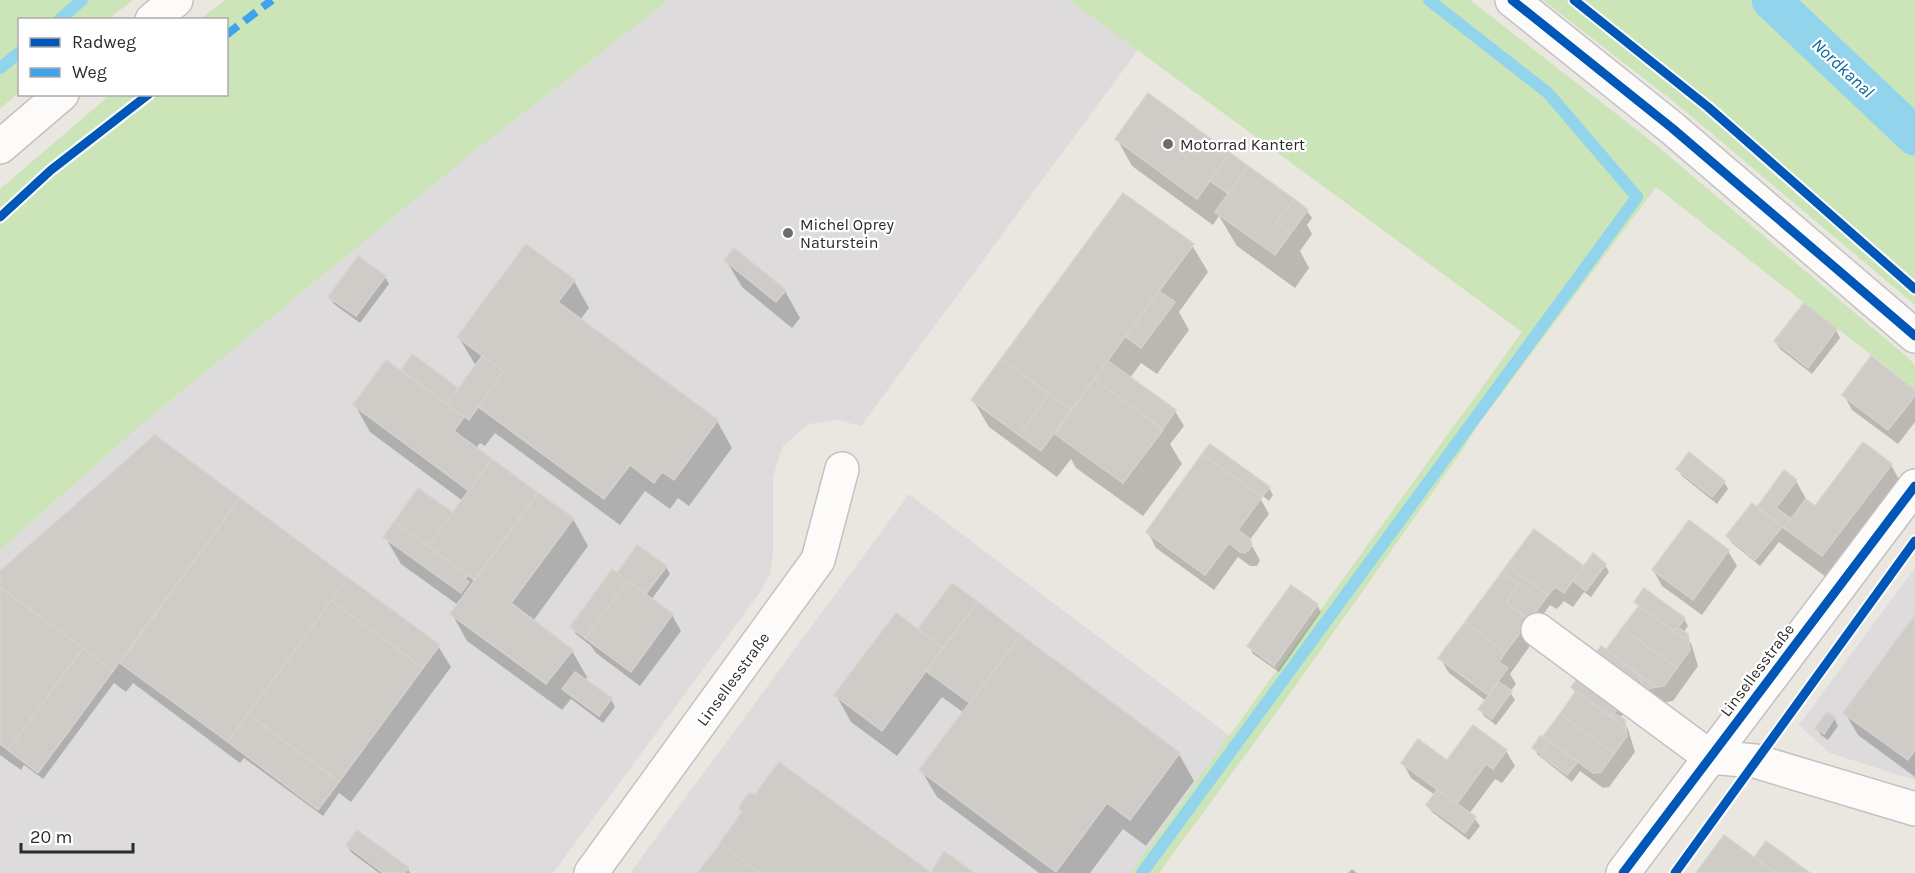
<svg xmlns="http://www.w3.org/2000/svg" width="1915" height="873" viewBox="0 0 1915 873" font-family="Karla,sans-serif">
<rect width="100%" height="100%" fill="#eae6e0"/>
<!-- industrial -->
<g fill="#dddbdc">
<polygon points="669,0 1069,0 1138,50 861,426 838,420 809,424 783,446 773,477 773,554 770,574 760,592 553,873 0,873 0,550 141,425 467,157"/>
<polygon points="909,494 1230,736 1130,873 630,873"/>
<polygon points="1915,568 1915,780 1830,753 1799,725"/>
</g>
<!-- green -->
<g fill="#cbe5b8">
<polygon points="0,0 133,0 108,19 20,20 19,92 0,109"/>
<polygon points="225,0 669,0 467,157 141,425 0,550 0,189 110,95 226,94 226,20 200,19"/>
<polygon points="1069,0 1470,0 1651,141 1906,356 1915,365 1915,389 1656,187 1478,425 1459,455 1284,702 1159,873 1130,873 1522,332"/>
<polygon points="1543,0 1915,0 1915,305 1678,105"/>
</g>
<!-- shadow -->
<g fill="#0003">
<polygon points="1148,95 1307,211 1312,218 1307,225 1312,234 1300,251 1309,268 1295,288 1237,246 1219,216 1213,225 1132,166 1117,139"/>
<polygon points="1123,195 1192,245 1208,272 1179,312 1189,330 1157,374 1141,363 1130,378 1175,411 1184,426 1170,444 1182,464 1143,516 1076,468 1071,459 1057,477 989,427 973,400"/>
<polygon points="726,260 785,291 800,318 792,328 742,287"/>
<polygon points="385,277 389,284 360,323 334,304 330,297"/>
<polygon points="574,281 589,308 580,320 717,421 732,448 689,506 678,498 670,509 645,491 620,525 495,433 485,446 480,443 476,448 573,519 588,546 533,621 572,651 587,677 585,681 611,699 615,707 603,723 571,699 562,710 467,641 452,614 458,605 401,564 385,537 419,490 453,515 463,501 370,432 355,405 401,372 413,356 459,391 476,366 459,338"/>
<polygon points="1804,305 1836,330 1840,338 1812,374 1780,349 1775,342"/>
<polygon points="1915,392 1915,422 1898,444 1852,410 1844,395"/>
<polygon points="155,437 438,646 451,667 351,802 339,793 323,816 244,758 240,763 133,683 126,692 114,683 43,779 24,765 21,770 0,755 0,573"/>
<polygon points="1210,446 1269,488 1273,495 1269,501 1263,496 1259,490 1257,492 1208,457 1208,460 1260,498 1269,514 1249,541 1260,560 1257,566 1250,566 1238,557 1214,590 1156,548 1148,532"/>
<polygon points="1891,465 1910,499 1842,589 1779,542 1760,566 1732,543 1727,536 1763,514 1759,507 1785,472 1796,481 1809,504 1815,508"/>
<polygon points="1678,469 1724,482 1728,489 1717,504 1682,476"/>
<polygon points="1689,522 1728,551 1737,566 1702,615 1662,586 1653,570"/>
<polygon points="1605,565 1609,572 1591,597 1584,592 1573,607 1564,601 1557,609 1550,605 1533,628 1537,636 1510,674 1516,684 1510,692 1515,700 1496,725 1484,716 1480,709 1486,701 1449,673 1440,658 1583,567"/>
<polygon points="666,567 670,574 651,600 672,615 681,631 640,686 596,653 591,646 576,634 572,627 617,575"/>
<polygon points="952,586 1179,754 1194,781 1146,846 1123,829 1090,873 1039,873 937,797 921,770 964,713 942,697 897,756 851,722 836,695 918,631"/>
<polygon points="1636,602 1684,619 1688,626 1683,633 1691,643 1698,666 1673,701 1665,702 1656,695 1653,695 1644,686 1636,696 1606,652 1639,608"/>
<polygon points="1317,605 1321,612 1279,672 1253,654 1249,646"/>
<polygon points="1915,618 1915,777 1858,735 1845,713"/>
<polygon points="1572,688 1625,712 1620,718 1628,729 1635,752 1609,787 1603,788 1580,771 1572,782 1538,755 1534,748 1543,738 1547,740 1545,736 1576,694"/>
<polygon points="1834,718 1838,726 1828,740 1821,735 1817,728"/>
<polygon points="1506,751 1515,766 1502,783 1495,779 1469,814 1475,819 1480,826 1469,840 1432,812 1427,805 1435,795 1411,778 1403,763 1448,762"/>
<polygon points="347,846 408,869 410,873 379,873 352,853"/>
<polygon points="1352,869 1357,873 1348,873"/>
</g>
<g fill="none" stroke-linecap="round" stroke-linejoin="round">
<!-- stream -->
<g stroke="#93d4ed" stroke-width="12">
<polyline points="59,20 82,0"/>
<polyline points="0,68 20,52"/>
<polyline points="1142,873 1637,197 1548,93 1429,0"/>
</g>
<!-- canal -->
<polyline stroke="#93d4ed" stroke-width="39" points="1771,0 1915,136"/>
</g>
<!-- building -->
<g fill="#cfccc7" stroke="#d5d2cd" stroke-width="1.5">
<polygon points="1148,93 1230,153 1197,199 1115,139"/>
<polygon points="1230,153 1248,166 1229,194 1210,181"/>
<polygon points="1248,166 1294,199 1276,223 1291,233 1275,255 1215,212"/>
<polygon points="1123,193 1194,244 1071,410 1001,359"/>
<polygon points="1294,199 1308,210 1291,233 1276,223"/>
<polygon points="526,244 575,280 558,302 718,420 674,480 662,472 654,483 630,465 604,499 477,406 503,371 457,337"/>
<polygon points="734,248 786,290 776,302 724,260"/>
<polygon points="358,256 386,276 356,316 328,297"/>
<polygon points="1159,291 1175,302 1141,348 1126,337"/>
<polygon points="1804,303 1837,329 1808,368 1774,341"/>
<polygon points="412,354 458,388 447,404 401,370"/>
<polygon points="482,356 503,371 469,420 447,404"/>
<polygon points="1871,356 1915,390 1915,396 1888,430 1842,395"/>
<polygon points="1001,359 1049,394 1019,435 971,400"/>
<polygon points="386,360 464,417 454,431 492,459 469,491 353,405"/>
<polygon points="1108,361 1176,410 1163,429 1094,379"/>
<polygon points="1094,379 1163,430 1123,483 1055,434"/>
<polygon points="1049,394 1071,410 1041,451 1019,435"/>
<polygon points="155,435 240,498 113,671 0,587 0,571"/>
<polygon points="1863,442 1892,464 1822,556 1784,528 1806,499 1815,506"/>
<polygon points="1210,444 1270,487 1262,497 1202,454"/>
<polygon points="1689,452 1725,481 1712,497 1676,469"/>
<polygon points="1202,454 1262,497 1238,530 1250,539 1252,544 1249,550 1245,553 1240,552 1229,543 1205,575 1146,532"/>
<polygon points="492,459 538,493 474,580 428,546"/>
<polygon points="1784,470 1797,480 1776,508 1791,519 1784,528 1757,507"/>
<polygon points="418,488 453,513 428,546 394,522"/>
<polygon points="538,493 574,518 511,603 573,650 546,684 450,614"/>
<polygon points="240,498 348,578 228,742 120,663"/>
<polygon points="1752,503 1782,527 1755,560 1726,536"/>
<polygon points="1689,520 1729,550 1693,600 1652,570"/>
<polygon points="394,522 468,575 465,579 469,582 461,593 383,537"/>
<polygon points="1534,529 1584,566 1564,593 1555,587 1548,595 1507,565"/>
<polygon points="637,545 667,566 646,594 617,573"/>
<polygon points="1593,553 1606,564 1586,591 1573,581"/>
<polygon points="1507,565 1548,595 1530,620 1506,602 1519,584 1502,572"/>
<polygon points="612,569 628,581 585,638 570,627"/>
<polygon points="1502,572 1519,584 1506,602 1530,620 1505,653 1465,622"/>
<polygon points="348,578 440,645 423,668 331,601"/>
<polygon points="628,581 673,614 631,672 585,638"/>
<polygon points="952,583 978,602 943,648 918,629"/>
<polygon points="1291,585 1318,604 1274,666 1247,646"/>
<polygon points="0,587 83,648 8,750 0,744"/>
<polygon points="1644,588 1685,618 1677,629 1672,630 1634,602"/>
<polygon points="331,601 423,668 339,782 248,714"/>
<polygon points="978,602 1021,635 970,703 926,671"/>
<polygon points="1639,606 1689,642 1690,650 1677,668 1622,628"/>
<polygon points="896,613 943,648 882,731 834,695"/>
<polygon points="1915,615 1915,750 1908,760 1843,713"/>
<polygon points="1465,622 1505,653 1499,662 1508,668 1488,695 1438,658"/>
<polygon points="1622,628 1677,668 1664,686 1656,687 1606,650"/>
<polygon points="1680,629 1688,634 1689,642 1672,630"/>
<polygon points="1021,635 1180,753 1130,820 1107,803 1056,872 919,770"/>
<polygon points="1601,646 1639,675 1640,679 1631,690 1590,660"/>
<polygon points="83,649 113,671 38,773 8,750"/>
<polygon points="575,672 612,698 599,716 562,689"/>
<polygon points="1581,674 1622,704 1613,715 1610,716 1571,687"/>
<polygon points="1639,675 1656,687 1648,689 1641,683"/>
<polygon points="1499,682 1512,691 1492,719 1478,709"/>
<polygon points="1576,691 1626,728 1627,736 1614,754 1560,714"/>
<polygon points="1827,712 1835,717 1824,734 1815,728"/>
<polygon points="248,714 339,782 318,810 228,742"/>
<polygon points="1560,714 1614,754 1601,772 1593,773 1543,736"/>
<polygon points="1618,715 1625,720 1626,728 1610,716"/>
<polygon points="1473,725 1507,750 1493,769 1486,764 1457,804 1401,763 1418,739 1447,760"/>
<polygon points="1540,736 1550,742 1541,754 1532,748"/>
<polygon points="1550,742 1578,762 1567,775 1540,755"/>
<polygon points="779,762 930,872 931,873 760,873 719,844 743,811 740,810 740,805 748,794 752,793 755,795"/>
<polygon points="1437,790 1476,817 1465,833 1426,805"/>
<polygon points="357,830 409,868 405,873 383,873 346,845"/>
<polygon points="1724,835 1754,857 1776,873 1696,873"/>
<polygon points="1766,841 1810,873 1776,873 1754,857"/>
<polygon points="720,844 760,873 698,873"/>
<polygon points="944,851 974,873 931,873"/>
</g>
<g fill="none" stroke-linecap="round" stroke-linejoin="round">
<defs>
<g id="minor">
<polyline points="1538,630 1710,757 1755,761 1915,809"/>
<polyline points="591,873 818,560 842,469"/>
</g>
<g id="tertiary">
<polyline points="1512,0 1672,128 1915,336"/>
<polyline points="1623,873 1915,486"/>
</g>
<g id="secondary">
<polyline points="152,20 176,0"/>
<polyline points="0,147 62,94"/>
</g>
</defs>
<!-- minor casing -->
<use href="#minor" stroke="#c3c2c1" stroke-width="36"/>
<!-- tertiary casing -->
<use href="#tertiary" stroke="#c3c2c1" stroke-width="36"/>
<!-- secondary casing -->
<use href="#secondary" stroke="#c3c2c1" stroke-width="36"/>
<!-- minor -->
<use href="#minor" stroke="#fcfbfa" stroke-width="33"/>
<!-- tertiary -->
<use href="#tertiary" stroke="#fcfbfa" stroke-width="33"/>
<!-- secondary -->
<use href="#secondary" stroke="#fcfbfa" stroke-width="33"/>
<!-- quiet -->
<polyline stroke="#3ea3eb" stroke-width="8" stroke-dasharray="15 8" stroke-linecap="butt" points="226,35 272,0"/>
<defs>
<g id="cycleway">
<polyline points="1512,0 1672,128 1915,336"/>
<polyline points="1574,0 1708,107 1915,289"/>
<polyline points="0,217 51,170 149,94"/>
<polyline points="1623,873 1915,486"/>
<polyline points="1675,873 1915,541"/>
</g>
</defs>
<!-- cycleway casing -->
<use href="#cycleway" stroke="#fff" stroke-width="13"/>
<!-- cycleway -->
<use href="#cycleway" stroke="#0057b8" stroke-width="9"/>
</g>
<!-- markers -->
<g fill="#6e6c6a" stroke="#fff" stroke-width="2">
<circle cx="1168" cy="144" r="6"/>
<circle cx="788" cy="233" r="6"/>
</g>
<g text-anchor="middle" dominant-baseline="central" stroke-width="4.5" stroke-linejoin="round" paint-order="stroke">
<!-- poi labels -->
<g font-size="16" fill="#2b2b2b" stroke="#fff" text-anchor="start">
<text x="1180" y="144">Motorrad Kantert</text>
<text x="800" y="224">Michel Oprey<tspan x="800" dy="18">Naturstein</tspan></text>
</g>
<!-- street labels -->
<g font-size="16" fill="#2b2b2b" stroke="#fff">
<text transform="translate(1757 670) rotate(-53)">Linsellesstraße</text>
<text transform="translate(733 679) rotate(-54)">Linsellesstraße</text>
</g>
<!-- water labels -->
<g font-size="18" font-style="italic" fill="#0a69a1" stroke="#fff">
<text transform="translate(1843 68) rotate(43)">Nordkanal</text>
</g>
</g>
<!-- legend -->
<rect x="18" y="18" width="210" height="78" fill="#ffffff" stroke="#aaaaaa" stroke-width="1.5"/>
<rect x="30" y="38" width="30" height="9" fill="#0057b8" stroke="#aaaaaa" stroke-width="1.5"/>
<text x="72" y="48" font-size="18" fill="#2b2b2b">Radweg</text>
<rect x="30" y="68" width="30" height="9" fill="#3ea3eb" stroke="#aaaaaa" stroke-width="1.5"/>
<text x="72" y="78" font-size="18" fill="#2b2b2b">Weg</text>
<!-- scale -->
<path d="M21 843v9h112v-9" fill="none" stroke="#2b2b2b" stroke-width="3"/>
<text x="30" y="843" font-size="18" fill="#2b2b2b" stroke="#ffffff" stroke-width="4.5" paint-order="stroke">20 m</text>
</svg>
